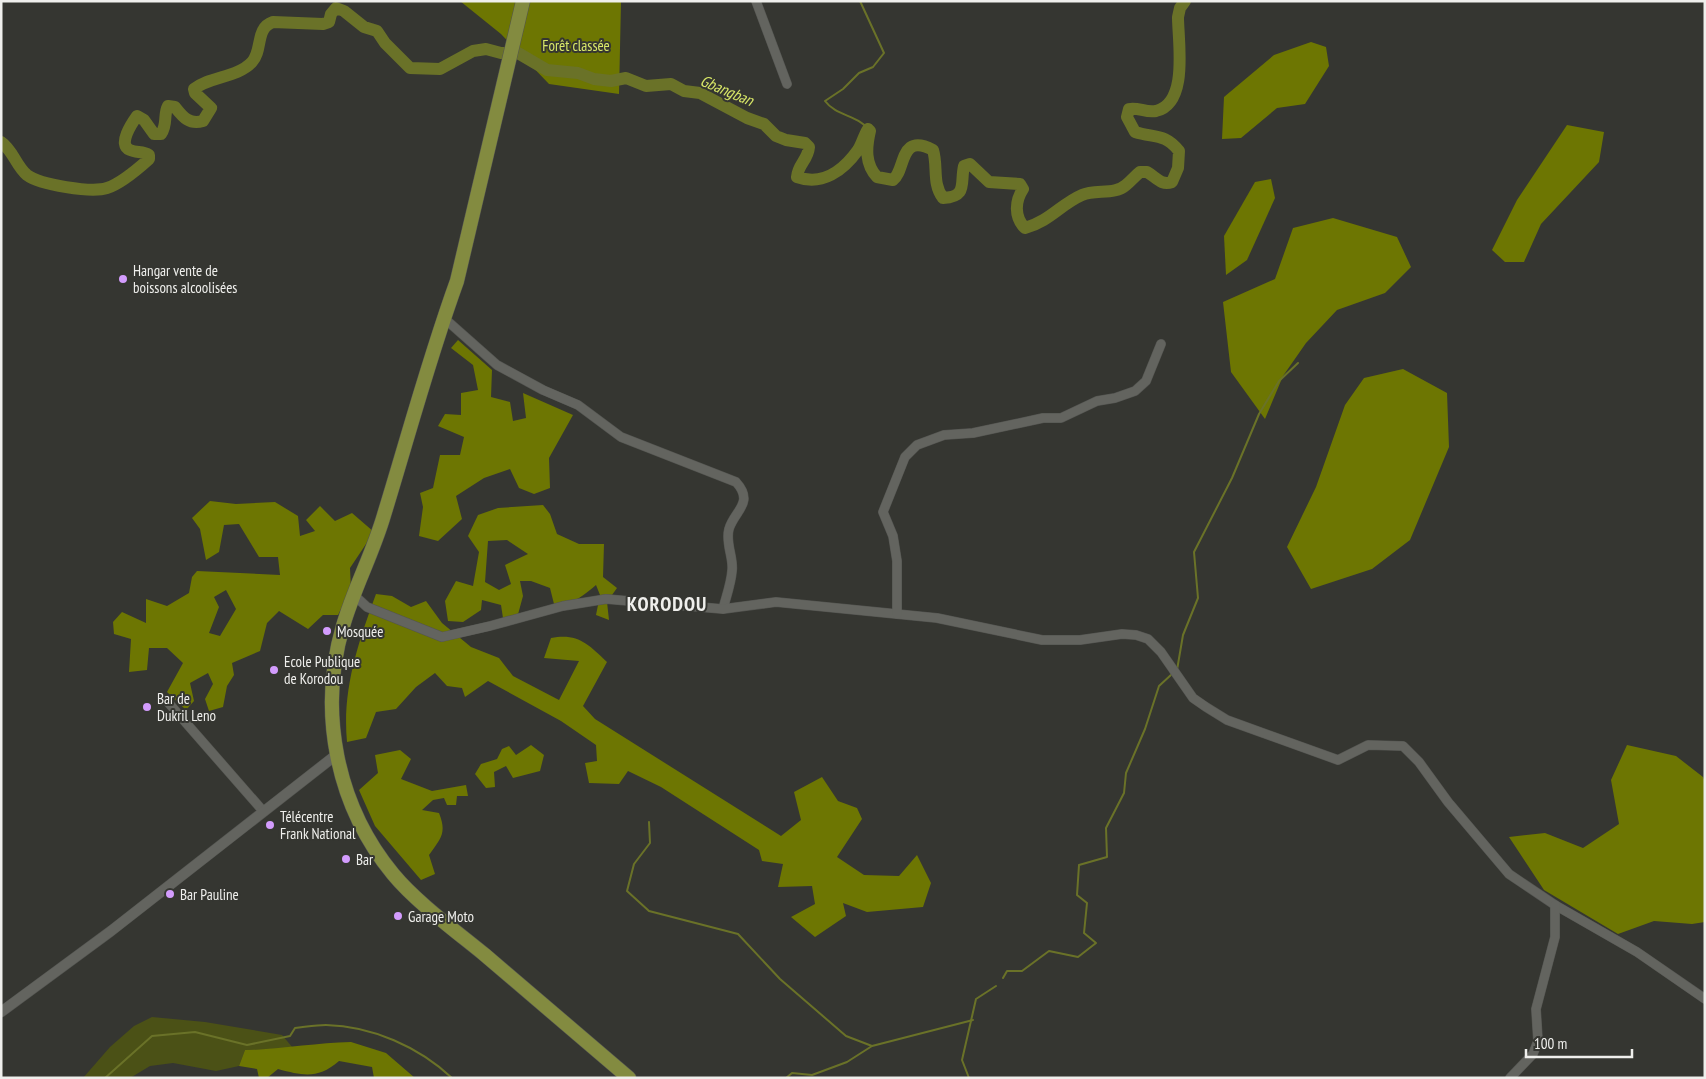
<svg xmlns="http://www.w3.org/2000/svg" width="1706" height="1079" viewBox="0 0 1706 1079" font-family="'PT Sans Narrow',sans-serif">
<rect width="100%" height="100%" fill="#353631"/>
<!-- green -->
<polygon fill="#4b5116" points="152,1017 205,1022 282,1035 293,1048 245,1050 239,1066 216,1071 173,1063 150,1066 130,1078 83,1078 110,1047 134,1026"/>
<!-- forest -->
<g fill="#6d7602" fill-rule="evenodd">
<polygon points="460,1 621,2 619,94 549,84 501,34"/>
<polygon points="1311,42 1326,47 1329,66 1305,104 1277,108 1241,138 1222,139 1224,97 1274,55"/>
<polygon points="1567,125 1604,132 1599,162 1541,224 1524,262 1505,262 1492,250 1517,200"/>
<polygon points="1271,179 1275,198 1247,260 1226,275 1224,236 1255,182"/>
<polygon points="1333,218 1397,237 1411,267 1385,293 1337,310 1306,343 1283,376 1265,419 1231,372 1223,302 1275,279 1293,228"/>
<polygon points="458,340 492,370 491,397 510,402 513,421 526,418 523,393 573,415 549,458 550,488 534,494 519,488 510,469 484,478 456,496 462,519 438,541 419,536 423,507 420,493 433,488 440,455 460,455 464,437 438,426 445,414 461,415 461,393 478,390 473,365 451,348"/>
<polygon points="1403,369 1447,393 1449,447 1410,540 1372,569 1311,589 1287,547 1316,487 1345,405 1364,378"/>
<path d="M210 501 236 504 275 502 298 516 300 536 315 531 306 520 320 506 335 521 352 513 374 532 350 568 351 590 338 615H323L308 629 279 611 267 623 260 651 232 663 234 675 227 686 223 707 209 711 205 699 213 684 208 673 190 683 194 701 186 710 167 692 183 663 167 648H149L147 670 129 672 131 639 114 634 113 622 122 612 146 623V599L167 606 189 593 192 577 197 571 280 575 278 557H259L239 524 224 525 219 552 206 560 200 529 192 518ZM226 590 236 609 220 636 209 633 219 607 214 597Z"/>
<path d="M543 505 550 514 557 534 579 544H604L603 577 617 588 607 602 609 620 596 615 600 595 596 585C584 595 571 607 554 604L550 588 531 581H520L523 596 517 618H503L501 605 482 600 481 610 463 622 448 621 445 601 456 581 473 586 479 552 468 536 478 515 498 508ZM507 540 528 554 505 565 511 584 499 590 485 582 488 541Z"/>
<path d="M376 594 392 596 411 607 426 601 442 623 471 647 499 658 513 676 559 700 579 661 544 658 551 638C578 633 588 644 607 662L583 706 595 719 781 836 801 820 794 792 822 777 838 801 857 808 862 819 837 857 864 875 899 876 917 855 931 883 923 907 867 912 843 903 846 916 815 937 791 917 815 904 812 886 778 887 783 864 762 861 759 850 661 787 628 771 619 784 589 783 585 763 597 761 596 745 561 721 488 681 465 697 462 688 447 686 435 673 416 687 396 709 376 712 366 738 347 742C342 690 358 643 376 594Z"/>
<polygon points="531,745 544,755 540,771 513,778 506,766 494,772 495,787 486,788 475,774 481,764 497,759 502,749 509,746 516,755"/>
<polygon points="1627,745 1676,756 1703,777 1705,782 1705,922 1692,924 1654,921 1618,934 1544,890 1509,837 1545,833 1583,848 1619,824 1611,780"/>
<path d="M400 750 411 759 401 779 432 791 466 785 468 796H457L456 805H447L444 798 433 800 422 810 439 813C447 833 441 838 429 855L435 874 421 880 375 826 359 790 378 773 375 755Z"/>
<path d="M351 1042 386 1053 415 1078H374L372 1067 339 1061C318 1079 304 1076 278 1069L267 1078H259L257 1069 239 1066 245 1050C280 1049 315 1043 351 1042Z"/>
</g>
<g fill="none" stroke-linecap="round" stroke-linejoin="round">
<!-- stream -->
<g stroke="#6a7228" stroke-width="2">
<path d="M860 1 884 53 873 67 859 73 843 89 825 101C836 116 857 115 868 129"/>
<polyline points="1177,670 1183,635 1198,598 1194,552 1232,478 1259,414 1279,381 1298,363"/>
<polyline points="649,822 650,843 634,864 627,891 649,911 738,934 780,979 846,1036 872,1046"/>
<polyline points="1003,978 1007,971 1022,971 1049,951 1078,957 1096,943 1084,933 1087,903 1077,895 1079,865 1107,857 1106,828 1124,793 1126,773 1145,729 1159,686 1172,674"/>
<path d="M105 1078 152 1036 195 1032 247 1045 290 1036 295 1028C305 1027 316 1025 326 1025 372 1026 419 1047 452 1078"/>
<polyline points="786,1078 792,1073 812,1075 847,1062 872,1046 973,1020"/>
<polyline points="969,1078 962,1060 976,999 996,986"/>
</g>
<!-- river -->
<path stroke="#6a7228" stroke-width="12" d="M1 142C13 150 16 166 27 175 40 185 92 193 107 188 120 184 139 168 149 159V155C143 151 136 153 130 150 117 145 132 123 137 116L144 120 154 134H161C168 124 163 115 168 106L175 107C183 117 189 125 203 121L211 108 195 93 194 89C210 76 237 78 252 62 263 50 255 28 273 22L323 24 329 22 331 14 336 8 344 11 364 27 377 31 385 43 410 68 440 69 473 51 486 49 501 53H518L547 70 578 73 594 79 611 81 626 78 646 86 671 84 684 91 700 93 747 118 764 124 776 136 786 140 805 143 809 147C808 160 798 164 797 177 822 186 843 171 858 150 862 144 864 135 868 129L870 131C866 148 865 164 877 177L893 180C906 170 899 132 933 150 938 166 932 184 943 198 968 197 960 183 964 166L970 164 989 182 1020 184 1023 189C1015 201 1014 217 1025 228 1050 221 1061 204 1082 195 1095 189 1115 195 1126 185 1131 181 1135 176 1140 172H1147C1156 177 1161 186 1172 182L1178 168 1179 151C1165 133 1154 138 1135 132L1127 117 1129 109C1138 107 1146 113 1156 111 1189 103 1178 42 1178 17L1180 8 1185 1"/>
<defs>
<g id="minor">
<polyline points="756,1 787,84"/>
<path d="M444 318 497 365 543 390 578 405 621 437 736 482C755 503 734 511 729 529 725 543 734 558 732 571 731 584 726 597 723 609"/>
<polyline points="354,595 367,607 442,637 490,626 563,606 606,599 723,609 776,602 937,618 1042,640 1080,640 1122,634 1136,635 1148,639 1161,652 1193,698 1206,707 1227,720 1338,760 1368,745 1403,746 1419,762 1448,802 1509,874 1555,905 1637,952 1705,999"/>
<polyline points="897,614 897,561 893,536 883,512 905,457 917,445 944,435 973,433 1043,418 1061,418 1097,401 1115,398 1135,391 1146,381 1161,344"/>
<polyline points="166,700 263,811"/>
<polyline points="1510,1078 1533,1054 1538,1041 1536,1009 1555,937 1555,905"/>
</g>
<polyline id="tertiary" points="1,1012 111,931 336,755"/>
<path id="trunk" d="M523 1 457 281C429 358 408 437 384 515 373 553 354 588 343 626 318 711 336 805 393 874 416 902 457 932 485 955 533 996 581 1037 629 1078"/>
</defs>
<!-- minor casing -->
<use href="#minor" stroke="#535450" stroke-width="10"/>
<!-- tertiary casing -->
<use href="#tertiary" stroke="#535450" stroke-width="11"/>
<!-- trunk casing -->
<use href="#trunk" stroke="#535450" stroke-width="15"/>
<!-- minor -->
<use href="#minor" stroke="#63645f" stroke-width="9"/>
<!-- tertiary -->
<use href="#tertiary" stroke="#63645f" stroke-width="10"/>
<!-- trunk -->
<use href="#trunk" stroke="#838b40" stroke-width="14"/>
</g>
<!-- markers -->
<g fill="#d39cfd" stroke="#353631" stroke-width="2">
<circle cx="123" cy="279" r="5"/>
<circle cx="327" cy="631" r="5"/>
<circle cx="274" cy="670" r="5"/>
<circle cx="147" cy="707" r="5"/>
<circle cx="270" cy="825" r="5"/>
<circle cx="346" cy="859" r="5"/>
<circle cx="170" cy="894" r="5"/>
<circle cx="398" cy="916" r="5"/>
</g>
<g text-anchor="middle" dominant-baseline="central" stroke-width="4" stroke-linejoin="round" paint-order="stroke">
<!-- park labels -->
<g font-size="15" fill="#d9e869" stroke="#353631">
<text x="576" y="45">Forêt classée</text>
</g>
<!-- poi labels -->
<g font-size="15" fill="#efefec" stroke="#353631" text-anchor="start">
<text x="133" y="270">Hangar vente de<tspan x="133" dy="17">boissons alcoolisées</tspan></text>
<text x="337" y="631">Mosquée</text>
<text x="284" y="661">Ecole Publique<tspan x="284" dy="17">de Korodou</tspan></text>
<text x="157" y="698">Bar de<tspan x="157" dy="17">Dukril Leno</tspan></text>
<text x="280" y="816">Télécentre<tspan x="280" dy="17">Frank National</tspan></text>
<text x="356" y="859">Bar</text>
<text x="180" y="894">Bar Pauline</text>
<text x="408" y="916">Garage Moto</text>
</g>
<!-- water labels -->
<g font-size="16" font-style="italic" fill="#d7e667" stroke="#353631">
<text transform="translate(727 90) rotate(23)">Gbangban</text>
</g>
<!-- district labels -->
<g font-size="20" font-weight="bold" letter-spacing="1" fill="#efefec" stroke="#353631">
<text x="667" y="604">KORODOU</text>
</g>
</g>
<!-- border -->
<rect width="1706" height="1079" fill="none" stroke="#efefec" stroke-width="5"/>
<!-- scale -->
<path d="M1526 1049v8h106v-8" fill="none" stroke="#efefec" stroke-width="2.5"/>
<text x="1534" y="1049" font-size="15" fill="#efefec" stroke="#353631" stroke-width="4" paint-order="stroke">100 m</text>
</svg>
